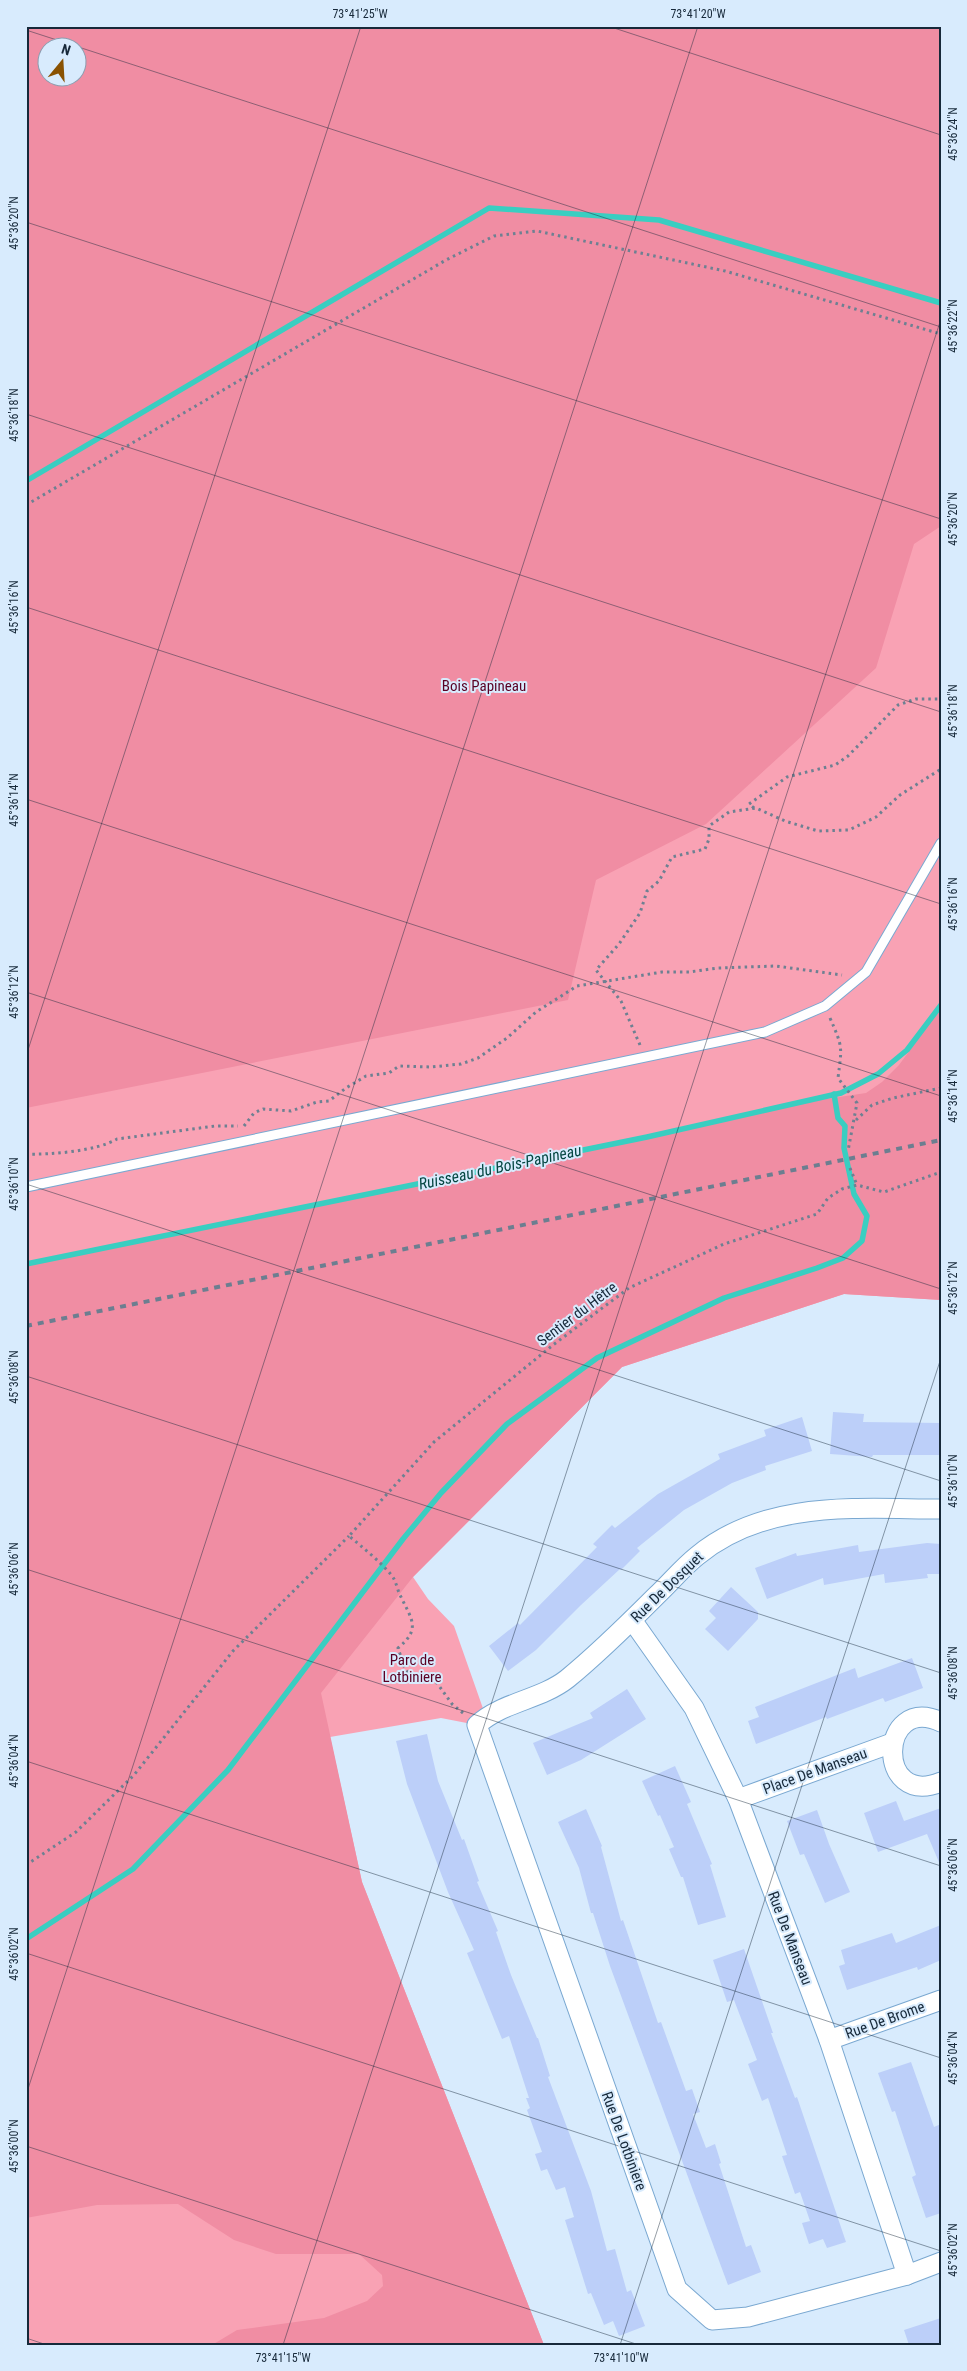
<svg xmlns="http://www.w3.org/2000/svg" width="967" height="2371" viewBox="0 0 967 2371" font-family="'Roboto Condensed',sans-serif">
<rect width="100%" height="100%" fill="#d8ebfd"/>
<!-- green -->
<path fill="#f9a2b4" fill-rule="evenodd" d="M26 26H941V1300L844 1294 622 1367 413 1577 428 1599 454 1626 486 1717 477 1725 441 1718 330 1737 362 1882 544 2345H26ZM48 48H78V78H48Z"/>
<!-- forest -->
<g fill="#f08da3" fill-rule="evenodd">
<path d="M26 26H941V526L914 544 876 668 706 824 596 880 568 1000 26 1108ZM48 48H78V78H48Z"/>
<polygon points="941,1008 941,1300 844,1294 622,1367 413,1577 321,1693 362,1882 544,2345 212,2345 237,2330 324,2318 367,2301 383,2286 382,2275 359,2254 276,2254 234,2240 178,2204 97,2205 26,2218 26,1264 647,1137 786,1105 866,1093 882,1082 899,1065"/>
</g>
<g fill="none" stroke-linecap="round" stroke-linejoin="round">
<!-- stream -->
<g stroke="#39cec1" stroke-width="5.5">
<polyline points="26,481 489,208 659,220 941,303"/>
<polyline points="26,1264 647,1137 841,1093 878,1074 907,1050 941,1005"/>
<polyline points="26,1939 133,1869 228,1770 403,1539 441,1493 507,1424 597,1358 724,1298 817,1268 843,1258 862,1241 867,1216 854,1194 844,1148 845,1126 838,1118 834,1094"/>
</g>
</g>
<!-- building -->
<g fill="#bccff9">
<polygon points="833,1412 864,1414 863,1422 941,1423 941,1455 873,1455 872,1457 830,1454"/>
<polygon points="802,1417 812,1451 765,1466 766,1470 732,1483 684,1510 637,1548 640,1551 621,1570 620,1569 581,1605 536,1650 508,1671 489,1646 518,1623 520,1625 597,1547 593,1544 612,1525 615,1528 658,1494 720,1459 718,1454 766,1436 764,1430"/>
<polygon points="927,1543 941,1544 941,1574 927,1574 928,1578 885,1583 884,1574 824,1585 823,1578 767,1599 755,1568 796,1553 797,1556 858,1545 859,1552"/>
<polygon points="731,1587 758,1612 758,1619 728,1651 705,1629 716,1618 709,1611"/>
<polygon points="912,1658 923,1688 885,1702 883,1698 827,1719 826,1717 756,1744 748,1721 759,1717 755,1707 855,1668 858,1678"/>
<polygon points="627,1689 646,1719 581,1760 547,1775 533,1743 593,1718 590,1713"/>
<polygon points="427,1734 438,1781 462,1840 464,1839 479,1881 477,1882 498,1931 496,1932 511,1975 537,2038 538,2038 550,2076 548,2077 591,2191 607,2251 615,2249 627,2292 631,2290 645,2326 619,2336 613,2321 604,2325 591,2293 588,2294 565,2220 574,2217 565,2187 556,2190 547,2169 541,2171 535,2154 542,2152 527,2110 530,2108 526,2098 529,2098 509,2036 502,2039 481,1987 467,1953 474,1950 448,1892 407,1784 396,1741"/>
<polygon points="675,1766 691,1802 687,1804 712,1864 710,1865 726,1917 698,1925 683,1877 681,1877 669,1849 674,1847 660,1815 658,1816 642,1781"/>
<polygon points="896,1801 904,1821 941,1808 941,1867 927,1834 878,1852 864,1813"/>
<polygon points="586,1809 602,1846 601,1847 621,1921 623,1920 658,2023 661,2022 686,2091 692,2089 700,2112 693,2114 706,2148 715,2144 721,2163 719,2164 746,2247 751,2245 761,2272 728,2285 610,1966 593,1913 591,1913 579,1868 558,1822"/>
<polygon points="817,1810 829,1844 850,1892 825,1903 804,1854 800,1855 787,1821"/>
<polygon points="941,1925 941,1960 918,1970 917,1967 847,1990 839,1966 845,1964 841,1950 892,1933 896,1943"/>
<polygon points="744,1949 773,2033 771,2033 795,2098 797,2097 846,2242 827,2248 823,2239 809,2244 802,2223 810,2221 800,2192 795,2194 782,2156 787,2155 768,2098 762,2101 748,2064 757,2060 734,2000 727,2002 713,1960"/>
<polygon points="911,2062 934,2127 941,2124 941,2213 926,2218 912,2177 916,2175 895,2111 892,2112 878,2073"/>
<polygon points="941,2318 941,2345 909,2345 904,2330"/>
</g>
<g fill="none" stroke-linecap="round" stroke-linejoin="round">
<defs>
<polyline id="lane" points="26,1187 765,1032 825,1006 866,972 941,843"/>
<g id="street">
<path d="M941 1509C857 1509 766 1499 697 1556 682 1568 670 1583 656 1596 628 1624 599 1653 567 1679 540 1700 502 1702 477 1725L677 2289 712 2320 748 2317 907 2275 941 2262"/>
<polyline points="632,1620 694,1708 738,1799 829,2040 907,2275"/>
<path d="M941 1722C878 1693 875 1809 941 1782"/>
<polyline points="738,1799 892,1743"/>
<polyline points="829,2040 941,2000"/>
</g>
</defs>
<!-- lane casing -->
<use href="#lane" stroke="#7aa8d1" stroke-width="11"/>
<!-- street casing -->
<use href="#street" stroke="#7aa8d1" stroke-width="21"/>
<!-- path -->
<g stroke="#6e8092" stroke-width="3" stroke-dasharray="2.5 4" stroke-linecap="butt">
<polyline points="26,505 446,260 494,236 537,231 725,271 941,334"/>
<polyline points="754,808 749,804 787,777 835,765 848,756 898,705 916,699 941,699"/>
<path d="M830 1018C843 1048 842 1046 838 1078L857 1103 848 1151"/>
<polyline points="640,1045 621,1001 596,970 619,944 640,913 647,891 659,881 672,857 705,849 709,839 709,826 729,812 756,808 785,821 818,831 849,830 876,817 900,795 941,769"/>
<polyline points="856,1120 872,1105 893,1098 941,1088"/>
<polyline points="244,1126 254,1113 263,1109 291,1111 317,1102 329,1101 346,1088 366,1076 389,1073 399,1066 431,1067 461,1064 478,1058 507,1038 536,1012 577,986 662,972 689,972 718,968 776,966 842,975"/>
<path d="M26 1154C50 1155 97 1151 117 1139L215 1126H238"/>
<polyline points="850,1168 857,1185"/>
<path d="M463 1713 452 1704 437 1683 411 1676 405 1669 398 1648C421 1629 412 1620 401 1597 398 1592 397 1585 394 1579 388 1568 360 1545 349 1536L434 1442 553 1345 629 1288 724 1244 817 1214 828 1198 842 1189 857 1185 884 1192 941 1172"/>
<polyline points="26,1865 76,1832 134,1775 233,1651 349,1536"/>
</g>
<!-- lane -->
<use href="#lane" stroke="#fff" stroke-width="9"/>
<!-- street -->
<use href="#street" stroke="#fff" stroke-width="19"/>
<!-- rail -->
<polyline stroke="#6c7e90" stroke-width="4" stroke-dasharray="6 6" stroke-linecap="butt" points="26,1326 941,1140"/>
</g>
<!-- ticks -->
<path fill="none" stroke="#17293a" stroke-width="1" stroke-opacity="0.45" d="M608 26 941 135M26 30 941 327M26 222 941 519M26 414 941 712M26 607 941 904M26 799 941 1096M26 992 941 1289M26 1056 361 26M26 1184 941 1481M26 1376 941 1673M26 1569 941 1866M26 1761 941 2058M26 1953 941 2251M26 2095 698 26M26 2146 639 2345M26 2338 47 2345M283 2345 941 319M620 2345 941 1358"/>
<g text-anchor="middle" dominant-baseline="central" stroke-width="4" stroke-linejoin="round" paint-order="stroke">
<!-- park labels -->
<g font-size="15" fill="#5a0024" stroke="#d8ebfd">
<text x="484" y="686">Bois Papineau</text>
<text x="412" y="1660">Parc de<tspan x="412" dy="17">Lotbiniere</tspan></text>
</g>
<!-- street labels -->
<g font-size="15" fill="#17293a" stroke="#d8ebfd">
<text transform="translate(577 1314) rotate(-37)">Sentier du Hêtre</text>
<text transform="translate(667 1587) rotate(-44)">Rue De Dosquet</text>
<text transform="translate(815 1771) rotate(-20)">Place De Manseau</text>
<text transform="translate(790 1938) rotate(69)">Rue De Manseau</text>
<text transform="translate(885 2020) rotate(-20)">Rue De Brome</text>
<text transform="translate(624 2141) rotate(70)">Rue De Lotbiniere</text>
</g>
<!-- water labels -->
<g font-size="16" font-style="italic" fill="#054742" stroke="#d8ebfd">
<text transform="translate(500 1167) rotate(-12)">Ruisseau du Bois-Papineau</text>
</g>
</g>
<!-- border -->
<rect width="967" height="2371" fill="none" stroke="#d8ebfd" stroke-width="55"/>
<!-- north arrow -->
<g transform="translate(62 62) rotate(18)"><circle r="24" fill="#d8ebfd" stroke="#8b9daf"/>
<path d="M0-4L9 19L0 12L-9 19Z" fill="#895202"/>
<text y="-8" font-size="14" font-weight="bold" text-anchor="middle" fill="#17293a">N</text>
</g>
<rect x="28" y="28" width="912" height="2316" fill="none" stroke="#17293a" stroke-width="2"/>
<g font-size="12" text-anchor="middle" fill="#17293a">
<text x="360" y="18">73°41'25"W</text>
<text x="698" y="18">73°41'20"W</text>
<text transform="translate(953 134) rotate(-90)" y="4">45°36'24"N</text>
<text transform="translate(14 223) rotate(-90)" y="4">45°36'20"N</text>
<text transform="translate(953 326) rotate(-90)" y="4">45°36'22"N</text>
<text transform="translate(14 415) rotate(-90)" y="4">45°36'18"N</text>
<text transform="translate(953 519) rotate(-90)" y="4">45°36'20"N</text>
<text transform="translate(14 607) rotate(-90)" y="4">45°36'16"N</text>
<text transform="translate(953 711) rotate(-90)" y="4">45°36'18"N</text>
<text transform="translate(14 800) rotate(-90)" y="4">45°36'14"N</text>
<text transform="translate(953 904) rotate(-90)" y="4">45°36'16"N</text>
<text transform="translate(14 992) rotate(-90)" y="4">45°36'12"N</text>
<text transform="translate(953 1096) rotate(-90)" y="4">45°36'14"N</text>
<text transform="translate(14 1184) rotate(-90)" y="4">45°36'10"N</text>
<text transform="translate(953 1288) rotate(-90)" y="4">45°36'12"N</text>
<text transform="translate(14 1377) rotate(-90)" y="4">45°36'08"N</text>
<text transform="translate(953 1481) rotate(-90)" y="4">45°36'10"N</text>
<text transform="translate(14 1569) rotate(-90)" y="4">45°36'06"N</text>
<text transform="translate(953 1673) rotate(-90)" y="4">45°36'08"N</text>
<text transform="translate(14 1761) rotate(-90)" y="4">45°36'04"N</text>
<text transform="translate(953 1865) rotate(-90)" y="4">45°36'06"N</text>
<text transform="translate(14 1954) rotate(-90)" y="4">45°36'02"N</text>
<text transform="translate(953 2058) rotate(-90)" y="4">45°36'04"N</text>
<text transform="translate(14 2146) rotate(-90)" y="4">45°36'00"N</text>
<text transform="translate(953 2250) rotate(-90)" y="4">45°36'02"N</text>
<text x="283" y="2362">73°41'15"W</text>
<text x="621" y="2362">73°41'10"W</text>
</g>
</svg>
